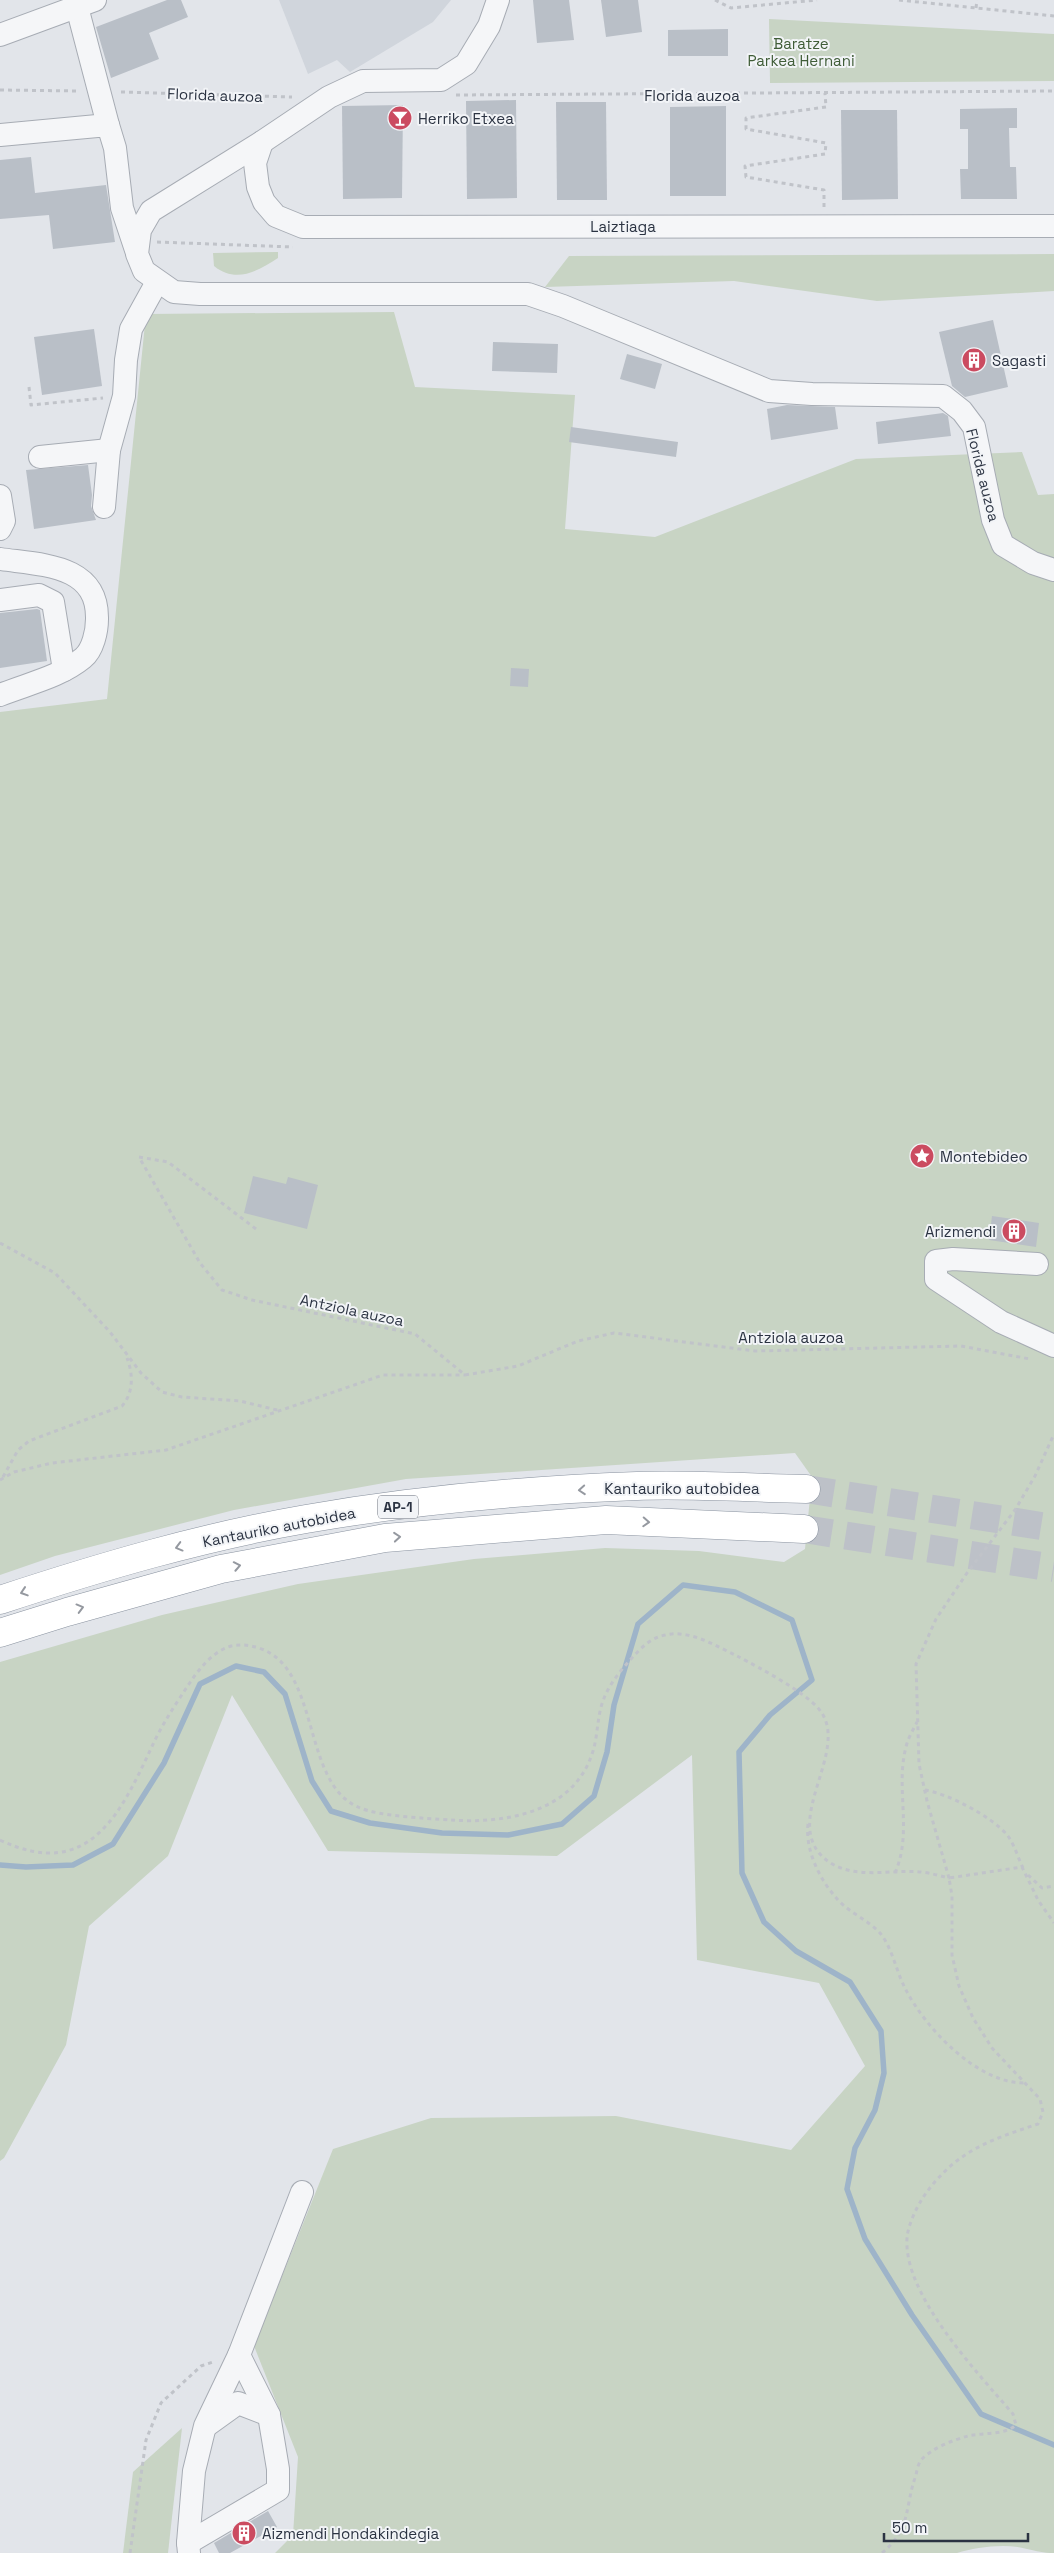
<svg xmlns="http://www.w3.org/2000/svg" width="1054" height="2553" viewBox="0 0 1054 2553" font-family="'Space Grotesk',sans-serif">
<rect width="100%" height="100%" fill="#e2e5ea"/>
<!-- built -->
<polygon fill="#d0d5dc" points="279,0 451,0 433,22 350,72 337,60 308,74"/>
<!-- green -->
<g fill="#c8d4c4">
<polygon points="769,19 1054,34 1054,81 770,83"/>
<path d="M278 252V258C258 271 236 284 214 266L213 253Z"/>
<polygon points="1054,254 1054,291 877,301 734,281 545,287 569,256"/>
<path d="M394 312 415 387 575 395 565 529 655 537 856 459 1022 452 1038 495 1054 494V2553C1043 2553 1037 2551 1027 2549 1006 2543 977 2547 957 2553H275L293 2535 298 2457 254 2346 333 2149 431 2118 616 2116 791 2150 865 2066 819 1983 697 1960 692 1755 557 1856 328 1851 232 1695 168 1856 89 1926 66 2045 4 2158 0 2161V1662L162 1615 298 1584 474 1559 605 1548 699 1551 784 1562 805 1549 812 1477 795 1453 406 1479 234 1510 55 1556 0 1575V712L107 699 146 314Z"/>
<polygon points="182,2428 168,2553 123,2553 133,2472"/>
</g>
<g fill="none" stroke-linecap="round" stroke-linejoin="round">
<!-- stream -->
<polyline stroke="#9eb4c9" stroke-width="5.5" points="0,1865 26,1867 73,1865 113,1844 164,1763 200,1684 236,1666 264,1672 285,1694 312,1781 331,1811 370,1823 442,1833 508,1835 562,1824 594,1796 607,1752 614,1705 638,1624 683,1585 735,1592 792,1620 812,1680 770,1715 739,1752 742,1873 764,1922 796,1951 850,1982 881,2031 884,2073 875,2110 855,2148 847,2189 865,2239 912,2315 981,2414 1054,2445"/>
</g>
<!-- building -->
<g fill="#b9bfc7">
<polygon points="167,0 181,0 188,17 149,33 159,59 111,78 96,27"/>
<polygon points="533,0 569,0 574,40 537,43"/>
<polygon points="601,0 638,0 642,32 606,37"/>
<polygon points="728,29 728,56 668,56 668,30"/>
<polygon points="516,100 517,198 467,199 466,101"/>
<polygon points="556,102 606,102 607,200 557,200"/>
<polygon points="403,105 402,198 343,199 342,106"/>
<polygon points="726,106 726,196 670,196 670,107"/>
<polygon points="1017,108 1017,128 1009,128 1010,167 1016,167 1017,199 961,199 960,169 968,169 968,129 960,129 960,109"/>
<polygon points="841,110 897,110 898,199 842,200"/>
<polygon points="31,157 35,193 106,185 115,242 53,249 49,215 0,219 0,160"/>
<polygon points="993,320 1008,387 965,397 952,386 939,332"/>
<polygon points="94,329 102,386 42,395 34,337"/>
<polygon points="493,342 558,344 557,373 492,371"/>
<polygon points="627,354 662,364 655,389 620,379"/>
<polygon points="787,405 835,407 838,429 771,440 767,409"/>
<polygon points="943,413 948,416 951,436 878,444 876,422"/>
<polygon points="571,427 678,442 676,457 569,442"/>
<polygon points="88,465 92,495 91,506 96,520 34,529 26,470"/>
<polygon points="37,609 40,610 47,661 0,668 0,613"/>
<polygon points="511,668 529,669 528,687 510,686"/>
<polygon points="253,1176 286,1184 288,1177 318,1185 307,1229 244,1213"/>
<polygon points="992,1216 1039,1223 1036,1247 989,1240"/>
<polygon points="268,2511 277,2527 230,2553 219,2553 214,2543"/>
</g>
<g fill="none" stroke-linecap="round" stroke-linejoin="round">
<!-- highway-tunnel -->
<g stroke="#bdc1c8" stroke-width="28" stroke-dasharray="28 14" stroke-linecap="butt">
<polyline points="806,1489 1054,1528"/>
<polyline points="804,1529 1054,1568"/>
</g>
<defs>
<g id="minor">
<polyline points="498,0 489,26 466,64 441,80 363,81 329,97 262,142 151,211 140,230 137,254 144,271 174,292 200,294 528,294 563,306 769,391 812,394 943,396 962,411 974,427 993,520 1003,545 1033,563 1054,570"/>
<polyline points="77,7 108,125"/>
<polyline points="0,35 95,0"/>
<polyline points="0,135 108,125 115,148 122,208 136,250"/>
<polyline points="262,142 255,163 258,187 264,202 276,216 303,227 1054,226"/>
<polyline points="40,457 109,450"/>
<polyline points="0,496 4,521 0,529"/>
<polyline points="104,507 109,450 124,396 126,360 131,329 157,282"/>
<path d="M0 559C41 565 98 564 97 619 97 631 93 650 83 658 60 677 27 684 0 695"/>
<polyline points="0,600 39,595 53,602 64,670"/>
<polyline points="1037,1264 953,1259 936,1261 936,1279 1001,1322 1054,1346"/>
<polyline points="206,2426 238,2403 269,2415"/>
<polyline points="188,2543 278,2490 278,2469 269,2415 239,2355"/>
<polyline points="189,2553 188,2543 194,2471 205,2426 239,2355 302,2192"/>
</g>
<g id="highway">
<path d="M0 1600C100 1567 202 1537 306 1519 415 1500 527 1490 637 1486 693 1484 750 1488 806 1489"/>
<polyline points="0,1633 67,1612 221,1569 385,1538 606,1520 804,1529"/>
</g>
</defs>
<!-- minor casing -->
<use href="#minor" stroke="#a7acb4" stroke-width="24"/>
<!-- highway casing -->
<use href="#highway" stroke="#8a93a0" stroke-width="29"/>
<!-- path -->
<g stroke="#c0c3c9" stroke-width="3" stroke-dasharray="4 4" stroke-linecap="butt">
<polyline points="715,0 731,8 817,0"/>
<polyline points="899,0 1054,16"/>
<polyline points="976,8 977,0"/>
<polyline points="0,90 79,91"/>
<polyline points="121,92 292,97"/>
<polyline points="456,95 1054,91"/>
<polyline points="824,207 824,190 746,177 745,166 825,154 826,143 746,129 746,118 826,107 825,93"/>
<polyline points="157,242 293,247"/>
<polyline points="29,387 31,405 103,398"/>
<polyline points="256,1229 168,1162 139,1157 200,1263 222,1290 252,1300 415,1334 465,1375 518,1366 578,1341 614,1333 755,1351 961,1346 1030,1359"/>
<polyline points="0,1243 55,1273 110,1332 141,1373 162,1392 182,1397 240,1401 281,1411"/>
<path d="M3 1477 18 1450 29 1441 122 1406C134 1392 133 1374 127 1358"/>
<polyline points="0,1480 14,1472 52,1463 166,1450 383,1375 465,1375"/>
<path d="M925 1790C949 1794 993 1817 1008 1836 1015 1846 1018 1858 1023 1868"/>
<path d="M808 1824C805 1851 820 1880 838 1900 850 1913 868 1920 880 1933 892 1947 896 1971 905 1988 925 2028 978 2084 1025 2083"/>
<path d="M0 1840C92 1884 123 1808 155 1740 165 1720 177 1702 189 1684 199 1669 212 1652 231 1646 241 1644 249 1645 259 1648 321 1668 301 1782 358 1807 380 1817 426 1818 451 1820 506 1824 575 1812 593 1751 598 1735 597 1717 603 1701 608 1686 620 1671 631 1659 640 1649 650 1638 665 1635 690 1629 718 1647 739 1657 760 1668 803 1691 818 1708 855 1749 775 1824 829 1862 856 1880 892 1869 921 1872 931 1873 940 1876 949 1878L927 1801 919 1764 916 1664 936 1619 967 1573 1015 1510 1035 1476 1054 1434"/>
<path d="M895 1873C913 1832 895 1788 906 1747 908 1738 913 1730 917 1722"/>
<polyline points="1028,1875 1042,1888 1054,1886"/>
<polyline points="130,2553 146,2440 161,2403 201,2366 213,2362"/>
<path d="M882 2553C912 2528 904 2508 916 2475 917 2470 918 2464 921 2460 932 2448 953 2440 968 2436 984 2432 1003 2436 1016 2425L1013 2414C978 2373 903 2295 907 2238 908 2225 916 2209 922 2199 934 2181 949 2165 968 2153 989 2140 1014 2132 1038 2124L1043 2112 1040 2099 992 2048 973 2018 959 1986 952 1955V1896L949 1878 1022 1867 1038 1900 1054 1923"/>
</g>
<!-- minor -->
<use href="#minor" stroke="#f5f6f8" stroke-width="22"/>
<!-- highway -->
<use href="#highway" stroke="#fff" stroke-width="28"/>
</g>
<!-- one-way arrows -->
<defs><path id="oneway-chevron" d="M-2-3.5L2.5 0L-2 3.5" fill="none" stroke-width="1.6" stroke-linecap="round" stroke-linejoin="round" transform="scale(1.25)"/></defs>
<g stroke="#9599a0">
<use href="#oneway-chevron" transform="translate(582 1490) rotate(176)"/>
<use href="#oneway-chevron" transform="translate(646 1522) rotate(3)"/>
<use href="#oneway-chevron" transform="translate(397 1537) rotate(-5)"/>
<use href="#oneway-chevron" transform="translate(179 1547) rotate(165)"/>
<use href="#oneway-chevron" transform="translate(237 1566) rotate(-11)"/>
<use href="#oneway-chevron" transform="translate(24 1592) rotate(162)"/>
<use href="#oneway-chevron" transform="translate(80 1608) rotate(-15)"/>
</g>
<!-- icons -->
<defs>
<symbol id="bar-disc" viewBox="-11 -11 22 22"><circle r="9.5" fill="#cb4b60" stroke="#f2f4f7"/><path d="M-6-5H6L.8 .8V4.5H3.5V6h-7V4.5H-.8V.8Z" fill="#fff"/></symbol>
<symbol id="building-disc" viewBox="-11 -11 22 22"><circle r="9.5" fill="#cb4b60" stroke="#f2f4f7"/><path d="M-4-6H4V6H1V3H-1V6H-4ZM-2.5-4.3h1.7v1.8h-1.7ZM.8-4.3h1.7v1.8H.8ZM-2.5-1h1.7V.8h-1.7ZM.8-1h1.7V.8H.8Z" fill="#fff"/></symbol>
<symbol id="sight-disc" viewBox="-11 -11 22 22"><circle r="9.5" fill="#cb4b60" stroke="#f2f4f7"/><path d="M0-6L1.8-2.2L6-1.7L2.9 1.2L3.7 5.4L0 3.3L-3.7 5.4L-2.9 1.2L-6-1.7L-1.8-2.2Z" fill="#fff"/></symbol>
</defs>
<g fill-rule="evenodd">
<use href="#bar-disc" x="386" y="104" width="28" height="28"/>
<use href="#building-disc" x="960" y="346" width="28" height="28"/>
<use href="#sight-disc" x="908" y="1142" width="28" height="28"/>
<use href="#building-disc" x="1000" y="1217" width="28" height="28"/>
<use href="#building-disc" x="230" y="2519" width="28" height="28"/>
</g>
<g text-anchor="middle" dominant-baseline="central" stroke-width="4" stroke-linejoin="round" paint-order="stroke">
<!-- shield labels -->
<rect fill="#f2f4f7" stroke="#676d78" stroke-width="1" x="378" y="1495.5" width="40" height="23" rx="4"/>
<g font-size="14" font-weight="bold" fill="#2b3342">
<text x="398" y="1507">AP-1</text>
</g>
<!-- park labels -->
<g font-size="15" fill="#405d38" stroke="#f2f4f7">
<text x="801" y="43">Baratze<tspan x="801" dy="17">Parkea Hernani</tspan></text>
</g>
<!-- street labels -->
<g font-size="15" fill="#2b3342" stroke="#f2f4f7">
<text transform="translate(215 95) rotate(2)">Florida auzoa</text>
<text x="692" y="95">Florida auzoa</text>
<text x="623" y="226">Laiztiaga</text>
<text transform="translate(983 475) rotate(76)">Florida auzoa</text>
<text transform="translate(352 1310) rotate(12)">Antziola auzoa</text>
<text x="791" y="1337">Antziola auzoa</text>
<text x="682" y="1488">Kantauriko autobidea</text>
<text transform="translate(279 1527) rotate(-11)">Kantauriko autobidea</text>
</g>
<!-- poi labels -->
<g font-size="15" fill="#2b3342" stroke="#f2f4f7" text-anchor="start">
<text x="418" y="118">Herriko Etxea</text>
<text x="992" y="360">Sagasti</text>
<text x="940" y="1156">Montebideo</text>
<text x="996" y="1231" text-anchor="end">Arizmendi</text>
<text x="262" y="2533">Aizmendi Hondakindegia</text>
</g>
</g>
<!-- scale -->
<path d="M884 2533v8h144v-8" fill="none" stroke="#2b3342" stroke-width="2.5"/>
<text x="892" y="2533" font-size="15" fill="#2b3342" stroke="#f2f4f7" stroke-width="4" paint-order="stroke">50 m</text>
</svg>
